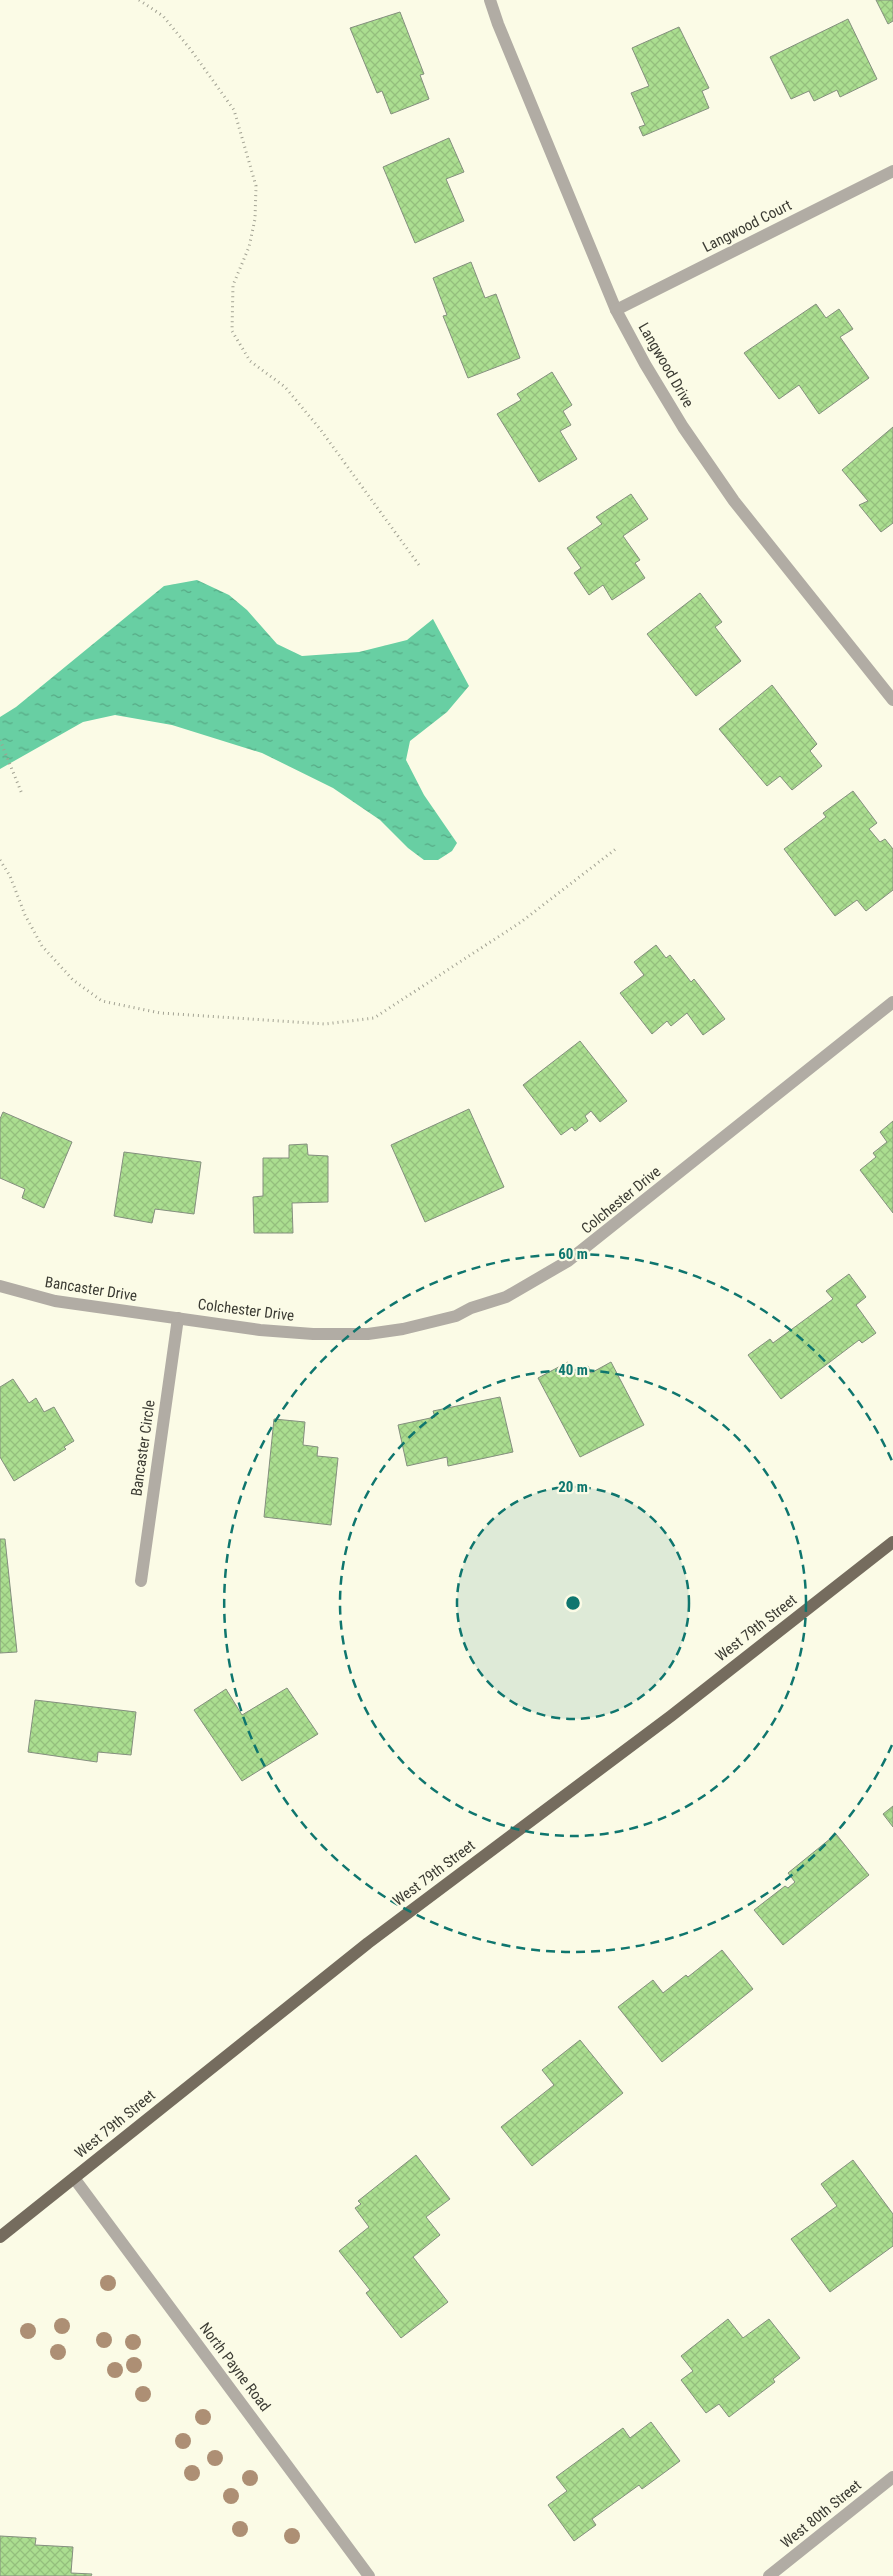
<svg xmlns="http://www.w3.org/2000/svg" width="893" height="2576" viewBox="0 0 893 2576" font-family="'Roboto Condensed',sans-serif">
<defs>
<pattern id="water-ripples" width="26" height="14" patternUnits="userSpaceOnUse" patternTransform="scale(1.25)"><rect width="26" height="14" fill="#68cfa3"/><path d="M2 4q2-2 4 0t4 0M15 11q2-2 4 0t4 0" fill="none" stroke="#57a985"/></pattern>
<pattern id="building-cross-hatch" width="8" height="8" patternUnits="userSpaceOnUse" patternTransform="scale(1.25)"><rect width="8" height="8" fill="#abde90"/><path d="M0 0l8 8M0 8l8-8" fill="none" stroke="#94bf7d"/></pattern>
</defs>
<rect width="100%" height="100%" fill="#fbfbe6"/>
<!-- water -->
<polygon fill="url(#water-ripples)" points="197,580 229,595 247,610 277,644 302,656 359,652 407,640 433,619 469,686 447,712 410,741 406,760 424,795 457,843 452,851 438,860 424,860 408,848 380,820 333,788 262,753 172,725 115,715 83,722 0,769 0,717 16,707 164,586"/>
<!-- building -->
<g fill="url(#building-cross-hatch)" stroke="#848f7e">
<polygon points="876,0 893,0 893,21 888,24"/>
<polygon points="400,12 424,74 420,75 429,99 391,114 382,91 377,93 350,28"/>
<polygon points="848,19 877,79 840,97 837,90 814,101 809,91 791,99 770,57"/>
<polygon points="679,27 709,88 702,91 709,108 643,136 639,127 645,125 631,93 649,86 632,48"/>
<polygon points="449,138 464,172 446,179 464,221 415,243 383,167"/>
<polygon points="471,262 485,298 496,294 520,358 468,378 443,316 447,315 433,278"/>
<polygon points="816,304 826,318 839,309 853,329 840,337 869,378 819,414 799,385 779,399 744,353"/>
<polygon points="552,372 572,405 563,411 571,425 560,431 577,459 539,482 497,414 521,400 517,394"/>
<polygon points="893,427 893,523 881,532 859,505 868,501 842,470"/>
<polygon points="631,494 648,519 623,536 640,560 635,563 645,578 612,600 603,585 589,595 574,573 581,568 567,548 602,524 596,517"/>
<polygon points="700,593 722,622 715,627 741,661 696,696 647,634"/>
<polygon points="772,685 817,744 810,751 822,766 792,790 780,776 767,786 719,729"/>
<polygon points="853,791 877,823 869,829 880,842 885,839 893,849 893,890 866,911 857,900 835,916 784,849 826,817 823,813"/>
<polygon points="656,945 666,958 670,955 691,982 694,979 725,1019 703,1035 687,1013 671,1026 667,1021 652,1034 620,993 644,975 634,962"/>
<polygon points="580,1041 627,1101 600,1122 591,1111 585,1116 588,1121 575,1131 572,1127 561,1135 523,1085"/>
<polygon points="469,1109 504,1187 425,1222 391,1145"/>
<polygon points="3,1112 72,1142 44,1208 22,1198 25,1189 0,1178 0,1119"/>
<polygon points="893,1121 893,1213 860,1170 876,1157 873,1153 887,1142 880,1132"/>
<polygon points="307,1144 308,1155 328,1156 328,1202 292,1203 293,1233 254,1233 253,1197 263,1196 263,1158 289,1158 289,1145"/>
<polygon points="124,1152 201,1162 194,1214 155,1209 152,1223 114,1216"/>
<polygon points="849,1274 866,1297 856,1305 876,1333 862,1343 859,1340 781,1399 748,1355 770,1339 773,1343 833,1299 826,1291"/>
<polygon points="568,1362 574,1373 588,1366 591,1373 611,1362 644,1425 580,1457 538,1378"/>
<polygon points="13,1379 29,1403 36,1398 44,1412 54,1407 74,1441 64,1447 66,1449 14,1481 0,1457 0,1387"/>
<polygon points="500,1397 513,1452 448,1466 447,1457 407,1466 398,1425 435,1417 433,1411"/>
<polygon points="274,1419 305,1422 303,1445 318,1447 317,1456 338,1458 331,1525 264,1517"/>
<polygon points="0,1539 5,1539 17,1652 0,1653"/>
<polygon points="287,1688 318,1734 242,1781 194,1710 226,1689 242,1715"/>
<polygon points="35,1700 136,1712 131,1755 98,1752 97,1762 28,1752"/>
<polygon points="893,1806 893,1827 883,1814"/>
<polygon points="836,1834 869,1875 783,1945 754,1910 785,1886 788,1888 795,1882 788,1873"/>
<polygon points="722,1950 753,1989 662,2062 618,2007 653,1980 663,1993 686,1975 688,1977"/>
<polygon points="580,2040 623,2093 532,2166 501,2127 554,2085 542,2070"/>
<polygon points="416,2155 450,2199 426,2217 440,2235 413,2257 448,2302 401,2338 366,2293 370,2290 339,2251 369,2227 355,2208 361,2204 358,2201"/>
<polygon points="853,2160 893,2214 893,2246 830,2292 791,2239 837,2206 821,2184"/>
<polygon points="728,2319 743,2338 769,2319 800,2358 773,2379 775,2382 729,2417 719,2404 706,2413 681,2380 693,2371 681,2356"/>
<polygon points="651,2422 680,2461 642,2489 639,2485 592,2519 596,2525 574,2541 548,2505 567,2491 556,2477 623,2428 630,2438"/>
<polygon points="0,2536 36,2538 35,2545 73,2547 71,2573 92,2574 91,2576 0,2576"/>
</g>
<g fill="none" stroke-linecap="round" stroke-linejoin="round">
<!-- path -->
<g stroke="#a2a293" stroke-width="3" stroke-dasharray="1 4" stroke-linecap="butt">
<polyline points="139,0 163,16 191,50 234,110 256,186 255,219 249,247 233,285 232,331 250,361 285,387 320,429 419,565"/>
<polyline points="0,740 22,794"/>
<polyline points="0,860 10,876 25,915 42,946 73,980 102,1001 160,1013 325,1024 374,1018 521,922 617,848"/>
</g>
<!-- minor -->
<g stroke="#b1aca4" stroke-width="12">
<polyline points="490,0 498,24 616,310 645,364 683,427 734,501 893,700"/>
<polyline points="616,310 893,171"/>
<polyline points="0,1286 55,1301 260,1330 313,1334 368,1334 403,1329 456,1316 471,1308 506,1297 568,1261 893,1002"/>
<polyline points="141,1581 178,1318"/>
<polyline points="74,2178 369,2576"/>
<polyline points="769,2576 893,2477"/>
</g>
<!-- major -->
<polyline stroke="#756c5e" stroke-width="12" points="0,2237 368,1943 671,1716 893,1542"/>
</g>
<!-- trees -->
<g fill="#ad8f74">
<circle cx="108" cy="2283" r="8"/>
<circle cx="62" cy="2326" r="8"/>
<circle cx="28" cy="2331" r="8"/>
<circle cx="104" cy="2340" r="8"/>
<circle cx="133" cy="2342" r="8"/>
<circle cx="58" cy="2352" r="8"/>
<circle cx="134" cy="2365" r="8"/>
<circle cx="115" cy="2370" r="8"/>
<circle cx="143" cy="2394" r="8"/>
<circle cx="203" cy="2417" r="8"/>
<circle cx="183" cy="2441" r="8"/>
<circle cx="215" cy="2458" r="8"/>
<circle cx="192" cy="2473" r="8"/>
<circle cx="250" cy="2478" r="8"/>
<circle cx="231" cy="2496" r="8"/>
<circle cx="240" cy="2529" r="8"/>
<circle cx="292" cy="2536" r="8"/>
</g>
<!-- distance rings -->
<circle cx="573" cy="1603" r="116" fill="#0f766e" fill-opacity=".12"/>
<g fill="none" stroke="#0f766e" stroke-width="2.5" stroke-dasharray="9 6">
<circle cx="573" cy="1603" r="116"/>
<circle cx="573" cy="1603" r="233"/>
<path d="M892 1745A349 349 0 1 1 892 1461"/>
</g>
<g text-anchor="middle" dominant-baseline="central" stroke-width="4.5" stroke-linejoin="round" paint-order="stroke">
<!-- street labels -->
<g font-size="15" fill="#3b3b33" stroke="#fbfbe6">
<text transform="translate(747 226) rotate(-27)">Langwood Court</text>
<text transform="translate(666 365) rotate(60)">Langwood Drive</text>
<text transform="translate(621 1200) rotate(-39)">Colchester Drive</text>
<text transform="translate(91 1289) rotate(9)">Bancaster Drive</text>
<text transform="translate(246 1310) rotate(7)">Colchester Drive</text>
<text transform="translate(143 1448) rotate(-82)">Bancaster Circle</text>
<text transform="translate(756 1628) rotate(-38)">West 79th Street</text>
<text transform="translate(434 1873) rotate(-37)">West 79th Street</text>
<text transform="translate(115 2124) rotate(-39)">West 79th Street</text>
<text transform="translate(235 2367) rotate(53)">North Payne Road</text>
<text transform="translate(821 2514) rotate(-39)">West 80th Street</text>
</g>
</g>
<circle cx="573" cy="1603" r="8" fill="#0f766e" stroke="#fbfbe6" stroke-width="2.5"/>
<g font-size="15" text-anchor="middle" font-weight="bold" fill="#0f766e" stroke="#fbfbe6" stroke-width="4.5" stroke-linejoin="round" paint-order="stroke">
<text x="573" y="1259">60 m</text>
<text x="573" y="1375">40 m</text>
<text x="573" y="1492">20 m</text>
</g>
</svg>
